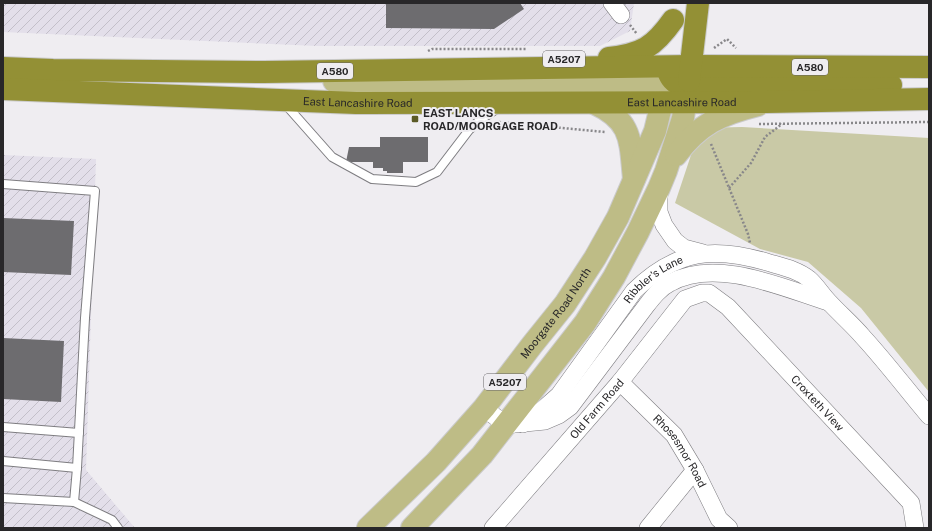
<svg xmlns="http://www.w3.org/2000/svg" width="932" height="531" viewBox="0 0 932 531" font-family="'Public Sans',sans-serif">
<defs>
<pattern id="industrial-furrows" width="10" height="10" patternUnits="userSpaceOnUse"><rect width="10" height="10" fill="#e3dfea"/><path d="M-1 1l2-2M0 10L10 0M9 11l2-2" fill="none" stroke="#c3bfc9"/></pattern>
</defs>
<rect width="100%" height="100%" fill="#efedf1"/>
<!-- industrial -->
<g fill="url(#industrial-furrows)">
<polygon points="3,3 634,3 630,31 600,46 317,46 3,32"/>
<polygon points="3,155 96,159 86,470 135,528 3,528"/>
</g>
<!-- grass -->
<polygon fill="#c9c9a6" points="742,127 929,138 929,392 861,308 808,262 760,249 675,203 700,128"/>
<!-- building -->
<g fill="#6d6c6f">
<polygon points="386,3 520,3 524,9 494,29 386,28"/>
<polygon points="380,137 428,137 428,162 403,162 403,173 387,173 387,171 383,171 383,168 373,168 373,162 346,162 349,147 380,147"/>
<polygon points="3,218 74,221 71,275 3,272"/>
<polygon points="3,338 64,341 61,402 3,399"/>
</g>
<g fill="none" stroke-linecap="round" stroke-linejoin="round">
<defs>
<g id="lane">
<polyline points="286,105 332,157 372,179 416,182 437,172 469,130 480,120 498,108"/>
<polyline points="3,184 95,191 85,318 77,468 74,502"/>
<polyline points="3,427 79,433"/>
<polyline points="3,461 77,468"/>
<polyline points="3,498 74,502 112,520 118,528"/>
</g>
<g id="street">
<polyline points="612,3 621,15"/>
<polyline points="659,190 659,212 664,225 675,241 684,248 703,253"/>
<path id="s1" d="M620 382 674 435 695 470 719 519 729 528"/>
<path d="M484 408 506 425 545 421 559 415 570 407 646 306C653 297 660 288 670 283 716 257 783 288 828 302"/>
<path id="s2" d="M523 424 542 410 559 395 634 291C677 249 715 246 770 263 784 267 798 270 809 279 817 286 822 295 829 302 840 314 853 325 863 337 886 362 907 390 929 416"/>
<path id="s3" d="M493 528 620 382 685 299 702 293H709L728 307 911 503 915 528"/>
<polyline points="648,528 695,470"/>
</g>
<g id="primary">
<polyline points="334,81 673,87 682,90 686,97 683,118 666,171 659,188 638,232 614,277 585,323 482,455 412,528"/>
<path d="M594 103C633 121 630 141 634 179"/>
<path d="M676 155C699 124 721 114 758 105"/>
<path id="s4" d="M368 528 436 462 484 408 532 345 565 304 595 258 618 217 655 131 662 102"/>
</g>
<g id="highway">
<path d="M609 58C642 54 654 47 673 20"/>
<path d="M667 67C669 76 672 81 680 85H891"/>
<polyline points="3,68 53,70 264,72 691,66 929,67"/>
<polyline points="689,81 698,3"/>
<path id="s5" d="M3 89 356 103 767 102 929 99"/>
</g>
</defs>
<!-- lane casing -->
<use href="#lane" stroke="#7e7d81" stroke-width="10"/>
<!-- street casing -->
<use href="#street" stroke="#7e7d81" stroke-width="18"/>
<!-- primary casing -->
<use href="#primary" stroke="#cbcbcc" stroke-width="24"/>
<!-- highway casing -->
<use href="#highway" stroke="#cbcbcc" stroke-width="24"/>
<!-- path -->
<g stroke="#88878a" stroke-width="2.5" stroke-dasharray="2 2" stroke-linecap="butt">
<polyline points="630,25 637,34"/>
<polyline points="714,48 727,39 736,48"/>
<polyline points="428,51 432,49 527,49"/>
<polyline points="499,122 605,132"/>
<polyline points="759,124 929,122"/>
<polyline points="711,144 748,234 750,243"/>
<polyline points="729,188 751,163 765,137 782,124"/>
</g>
<!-- lane -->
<use href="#lane" stroke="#fff" stroke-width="8"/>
<!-- street -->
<use href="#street" stroke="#fff" stroke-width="17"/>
<!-- primary -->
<use href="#primary" stroke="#bebc86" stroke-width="22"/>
<!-- highway -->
<use href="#highway" stroke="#939035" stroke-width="22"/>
</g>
<!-- markers -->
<rect fill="#5b5a26" stroke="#efedf1" stroke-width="1.5" x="411" y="115" width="8" height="8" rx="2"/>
<g text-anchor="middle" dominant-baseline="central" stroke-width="4" stroke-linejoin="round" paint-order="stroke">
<!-- shield labels -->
<g fill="#efedf1" stroke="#646265" stroke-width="1">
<rect x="543" y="51" width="42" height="16" rx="3"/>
<rect x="792" y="59" width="36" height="16" rx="3"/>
<rect x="317" y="63" width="36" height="16" rx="3"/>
<rect x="484" y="374" width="42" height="16" rx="3"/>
</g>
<g font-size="10" font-weight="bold" fill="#282729">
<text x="564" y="59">A5207</text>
<text x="810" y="67">A580</text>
<text x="335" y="71">A580</text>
<text x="505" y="382">A5207</text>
</g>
<!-- street labels -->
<g font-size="11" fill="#282729" stroke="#efedf1">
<text stroke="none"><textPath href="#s5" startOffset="355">East Lancashire Road</textPath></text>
<text stroke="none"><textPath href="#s5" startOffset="679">East Lancashire Road</textPath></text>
<text stroke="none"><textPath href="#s2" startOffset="197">Ribbler's Lane</textPath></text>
<text stroke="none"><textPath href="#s4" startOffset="286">Moorgate Road North</textPath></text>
<text stroke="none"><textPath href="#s3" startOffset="479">Croxteth View</textPath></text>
<text stroke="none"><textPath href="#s3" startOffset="158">Old Farm Road</textPath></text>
<text stroke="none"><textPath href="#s1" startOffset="92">Rhosesmor Road</textPath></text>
</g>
<!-- poi labels -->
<g font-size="11" font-weight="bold" fill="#282729" stroke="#efedf1" text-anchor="start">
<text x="423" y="113">EAST LANCS<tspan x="423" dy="13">ROAD/MOORGAGE ROAD</tspan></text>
</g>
</g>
<!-- border -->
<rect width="932" height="531" fill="none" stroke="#282729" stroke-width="8"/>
</svg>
